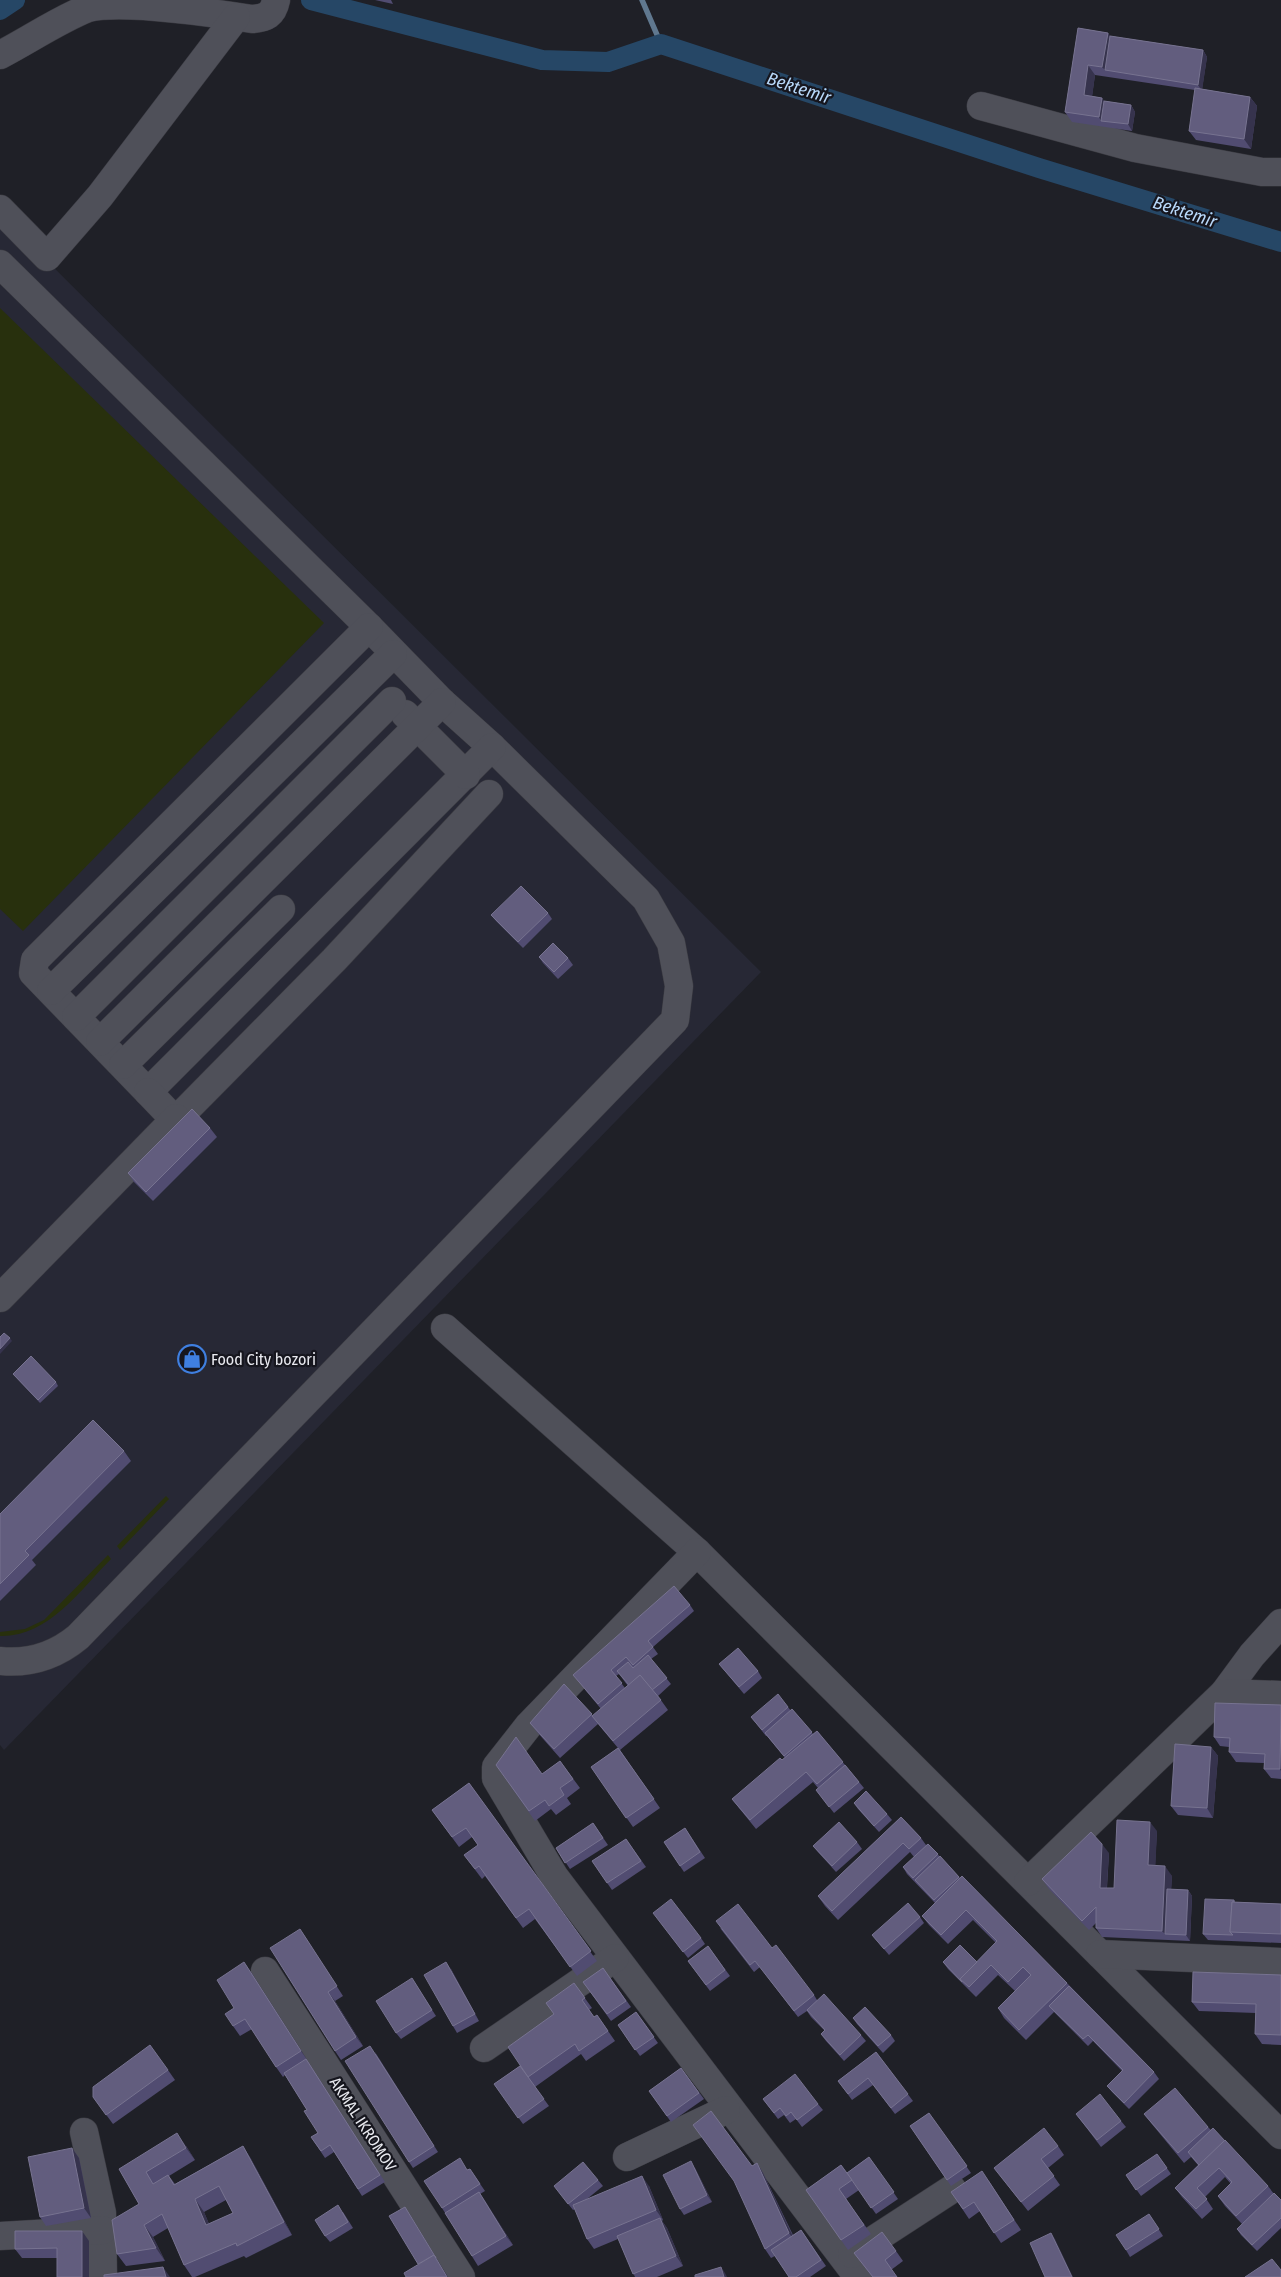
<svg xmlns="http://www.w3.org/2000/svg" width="1281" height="2277" viewBox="0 0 1281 2277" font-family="'Fira Sans Condensed',sans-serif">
<rect width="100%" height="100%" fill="#1f2027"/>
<!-- built -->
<polygon fill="#272835" points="0,214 761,972 4,1750 0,1745"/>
<!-- green -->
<g fill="#28300d">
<polygon points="0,308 324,623 23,931 0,909"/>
<polygon points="166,1496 169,1499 120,1550 117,1546"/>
<path d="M108 1555 111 1559C80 1590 49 1637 0 1636V1632L25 1629 44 1620Z"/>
</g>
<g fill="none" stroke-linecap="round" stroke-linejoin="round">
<!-- stream -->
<polyline stroke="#60788f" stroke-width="5.5" points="642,0 661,44"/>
<!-- canal -->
<g stroke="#264766" stroke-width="20">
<polyline points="311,0 542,60 608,62 661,44 1039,168 1281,242"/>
<polyline points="0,10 15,0"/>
</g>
<defs>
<g id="minor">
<path d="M0 55C29 40 58 20 88 8 122 0 213 13 252 19 266 18 273 15 276 0"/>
<polyline points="981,106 1135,148 1262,172 1281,172"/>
<polyline points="0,209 47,257 100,196 236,17"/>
<path d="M0 264 369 627 442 702 492 747 646 899 671 943 679 986 675 1020 78 1637C55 1656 29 1664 0 1661"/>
<polyline points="369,627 35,960 33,973 148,1092 492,747"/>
<polyline points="405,714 466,775"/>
<polyline points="51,991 393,654"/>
<polyline points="76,1017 392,701"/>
<polyline points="100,1042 442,702"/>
<polyline points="123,1065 281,909"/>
<polyline points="148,1092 172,1117 180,1116 334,960 489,794"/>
<polyline points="0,1298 176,1118"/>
<polyline points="445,1328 697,1552 1281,2135"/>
<polyline points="697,1552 529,1725 496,1767 496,1778 554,1876 858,2277"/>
<polyline points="1224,1693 1252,1655 1281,1623"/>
<polyline points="1028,1882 1224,1693 1281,1695"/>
<polyline points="1100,1954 1281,1962"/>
<polyline points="265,1971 461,2277"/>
<polyline points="484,2048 615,1958"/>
<polyline points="84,2132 102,2213 103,2277"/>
<polyline points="627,2157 726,2110"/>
<polyline points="0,2236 103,2230"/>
<polyline points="852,2254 952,2189"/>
</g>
</defs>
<!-- minor casing -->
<use href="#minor" stroke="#3a3a41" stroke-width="29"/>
<!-- minor -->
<use href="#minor" stroke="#4f5059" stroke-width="28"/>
</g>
<!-- wall -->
<g fill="#514c71" fill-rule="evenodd">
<polygon points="375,0 391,0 393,4"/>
<polygon points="1078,28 1108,33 1110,36 1203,50 1207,57 1202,89 1250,97 1257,106 1251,149 1196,140 1189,131 1195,90 1095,75 1092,96 1102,98 1104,101 1131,105 1135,112 1132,131 1072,122 1065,112"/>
<polygon points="548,913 552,919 523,948 496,921 491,915"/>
<polygon points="539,957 568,958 573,965 558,979 543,963"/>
<polygon points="210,1128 217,1137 153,1201 134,1182 128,1173"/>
<polygon points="13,1374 56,1382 58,1386 40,1403"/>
<polygon points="124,1451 131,1461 32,1560 36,1565 0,1601 0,1514"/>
<path d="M690 1605 694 1611 653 1647 658 1654 651 1659 671 1684 658 1696 668 1710 620 1750 660 1808 633 1827 591 1767 618 1748 598 1724 560 1758 537 1732 530 1723 564 1684 593 1716 601 1709 573 1675ZM619 1674 628 1686 625 1688 616 1676Z"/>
<polygon points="719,1664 758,1671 762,1678 744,1694"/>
<polygon points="1281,1705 1281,1779 1271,1778 1264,1769 1264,1763 1236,1762 1229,1752 1229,1747 1220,1746 1214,1737"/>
<polygon points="788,1707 791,1711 792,1709 813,1734 817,1731 864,1788 834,1813 816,1790 818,1788 813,1782 756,1829 739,1808 732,1799 785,1758 767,1736 766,1736 751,1717"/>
<polygon points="1211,1747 1218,1756 1213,1818 1178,1815 1171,1806"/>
<polygon points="560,1761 580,1788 567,1798 571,1804 556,1815 551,1809 535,1821 496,1765 542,1774"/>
<polygon points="469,1783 597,1961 577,1976 535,1919 523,1928 485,1876 482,1879 464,1855 478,1845 472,1837 459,1847 432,1810"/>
<polygon points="854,1803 887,1814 892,1820 879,1832 858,1809"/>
<polygon points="901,1817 921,1838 926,1845 928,1844 960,1878 1067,1983 1154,2072 1159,2079 1129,2109 1112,2092 1107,2086 1122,2071 1093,2041 1088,2046 1054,2012 1026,2040 1004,2018 998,2008 1015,1991 998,1975 976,1997 948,1969 943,1962 977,1962 996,1943 973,1920 948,1944 929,1925 922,1916 935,1903 907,1874 903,1867 914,1857 910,1852 838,1920 825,1906 818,1896"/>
<polygon points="593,1823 608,1845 570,1869 556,1848"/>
<polygon points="685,1828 705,1858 684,1872 664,1842"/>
<polygon points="1157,1831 1155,1866 1172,1876 1171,1889 1188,1890 1192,1896 1190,1941 1102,1937 1096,1928 1096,1923 1089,1930 1049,1889 1042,1879 1109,1853 1107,1888 1114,1888"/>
<polygon points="626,1839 646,1867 612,1890 592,1861"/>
<polygon points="857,1842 862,1849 836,1872 818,1852 813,1846"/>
<polygon points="1234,1900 1235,1902 1281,1904 1281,1943 1208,1940 1203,1934"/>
<polygon points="920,1917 924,1923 889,1955 872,1935"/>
<polygon points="658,1919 701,1938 705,1944 688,1958"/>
<polygon points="720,1928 772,1948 814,1995 817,2000 861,2035 866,2041 844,2061 826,2041 821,2034 825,2031 811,2017 807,2011 798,2017 760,1967 754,1972"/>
<polygon points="300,1929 343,1996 335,2001 363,2046 341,2060 335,2051"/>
<polygon points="708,1946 730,1976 710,1991 688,1961"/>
<polygon points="603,1968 631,2007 611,2021 583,1982"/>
<polygon points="451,1969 479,2021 457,2033 453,2026"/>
<polygon points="251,1972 385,2182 362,2196 334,2152 325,2158 311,2137 318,2133 307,2110 285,2075 283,2077 276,2067 252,2029 240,2036 233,2026 234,2008"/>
<polygon points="1281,1975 1281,2045 1262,2044 1255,2034 1256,2013 1199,2011 1192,2002"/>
<polygon points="574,1983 592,2008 589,2010 594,2017 597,2015 615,2041 586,2061 581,2054 535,2087 549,2106 523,2124 494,2084 520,2066"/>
<polygon points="416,1985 436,2016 401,2039 396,2033"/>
<polygon points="636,2012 658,2043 640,2056 618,2025"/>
<polygon points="853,2018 891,2035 895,2041 883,2053 857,2024"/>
<polygon points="375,2052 438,2152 413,2168 409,2162"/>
<polygon points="876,2052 913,2101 895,2114 873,2085 852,2100 838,2081"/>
<polygon points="681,2068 704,2099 671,2122 649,2091"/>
<polygon points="168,2070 175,2080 113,2124 93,2097"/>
<polygon points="763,2099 818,2104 823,2110 802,2127 796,2119 790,2123 784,2115 778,2119"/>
<polygon points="929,2113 971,2173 951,2186 910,2126"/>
<polygon points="1076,2114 1121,2121 1126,2127 1101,2147"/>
<polygon points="1144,2114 1208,2127 1211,2130 1268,2186 1274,2194 1281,2200 1281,2228 1257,2251 1241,2235 1237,2229 1242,2224 1225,2206 1218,2196 1231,2184 1225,2177 1205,2197 1213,2209 1202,2219 1182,2197 1175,2188 1198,2165 1191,2157 1184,2163 1151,2123"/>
<path d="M186 2146 195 2160 169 2176 175 2184 243 2146 251 2159 292 2235 246 2258 244 2256 195 2277H192L184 2265 168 2228 153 2237 165 2261 126 2266 117 2254 139 2204 119 2169ZM226 2200 233 2213 209 2224 204 2212Z"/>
<polygon points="1058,2146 1064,2155 1048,2168 1060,2185 1028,2211 994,2168"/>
<polygon points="72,2148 79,2158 91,2218 46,2226 40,2217"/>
<polygon points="1157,2154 1171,2174 1141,2196 1126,2175"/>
<polygon points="869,2157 898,2199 876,2214 847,2173"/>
<polygon points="757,2163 763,2173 793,2235 801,2230 826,2266 810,2277 789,2277 775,2256 771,2258 765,2249 752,2166"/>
<polygon points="841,2165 859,2190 846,2199 871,2234 848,2250 806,2190"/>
<polygon points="695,2168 712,2202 684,2215 680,2209"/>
<polygon points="470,2169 485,2191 480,2194 513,2245 478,2266 442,2208 468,2170"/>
<polygon points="598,2180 603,2186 587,2199 649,2186 663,2220 662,2221 667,2228 683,2266 657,2277 635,2277 618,2239 594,2249 587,2239 575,2209 573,2210 554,2186"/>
<polygon points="989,2181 1021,2230 1001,2243 980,2211 969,2219 951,2192"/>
<polygon points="343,2212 353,2228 330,2242 325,2236"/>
<polygon points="1149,2214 1163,2236 1130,2257 1126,2250"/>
<polygon points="89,2241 89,2277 57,2277 57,2258 22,2258 15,2249"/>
<polygon points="896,2251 903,2261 891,2270 897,2277 872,2277 854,2253"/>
</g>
<!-- shaded-wall -->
<g fill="#36334d">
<polygon points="1108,33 1114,42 1105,70 1102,67"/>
<polygon points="1203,50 1207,57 1202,91 1198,85"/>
<polygon points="1088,65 1095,75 1091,105 1084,95"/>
<polygon points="1250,97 1257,106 1251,149 1244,139"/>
<polygon points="1102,98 1108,108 1101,121 1099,117"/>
<polygon points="1131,105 1135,112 1132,131 1128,124"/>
<polygon points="10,1338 12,1341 0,1354 0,1349"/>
<polygon points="1281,1730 1281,1771 1280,1769"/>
<polygon points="1211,1747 1218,1756 1213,1818 1207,1808"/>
<polygon points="1150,1822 1157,1831 1155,1875 1148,1865"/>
<polygon points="1102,1844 1109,1853 1106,1898 1100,1888"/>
<polygon points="1165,1866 1172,1876 1169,1934 1165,1934 1162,1931"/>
<polygon points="1188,1890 1192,1896 1190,1941 1186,1935"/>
<polygon points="244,1962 251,1972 308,2061 301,2051"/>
<polygon points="446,1962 451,1969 479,2021 475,2014"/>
<polygon points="328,1992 335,2001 363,2046 356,2037"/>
<polygon points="177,2133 186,2146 195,2160 186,2148"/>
<polygon points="243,2146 251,2159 292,2235 284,2222"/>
<polygon points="72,2148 79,2158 91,2218 84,2208"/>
<polygon points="691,2161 695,2168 712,2202 707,2195"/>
<polygon points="757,2163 763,2173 796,2243 789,2233"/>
<polygon points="642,2176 649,2186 663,2220 656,2210"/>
<polygon points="479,2192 486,2202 513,2245 506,2236"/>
<polygon points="195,2199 204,2212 215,2238 206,2225"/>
<polygon points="405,2207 409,2213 448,2277 447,2277"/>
<polygon points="660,2218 667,2228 683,2266 676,2256"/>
<polygon points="144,2225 153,2237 165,2261 156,2248"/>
<polygon points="82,2231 89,2241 89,2277 82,2277"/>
<polygon points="1051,2233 1055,2239 1073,2277 1072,2277"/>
<polygon points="163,2267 170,2277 166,2277"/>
<polygon points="721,2267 725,2273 727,2277 724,2277"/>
</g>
<!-- building -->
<g fill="#625d7e" stroke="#777390" fill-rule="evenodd">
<polygon points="1078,28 1108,33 1102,67 1088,65 1084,95 1102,98 1099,117 1065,112"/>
<polygon points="1110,36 1203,50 1198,85 1105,70"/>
<polygon points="1195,88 1250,97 1244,139 1189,131"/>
<polygon points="1104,101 1131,105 1128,124 1101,121"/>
<polygon points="521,886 548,913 518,942 491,915"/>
<polygon points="553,943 568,958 554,972 539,957"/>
<polygon points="192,1109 210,1128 146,1192 128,1173"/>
<polygon points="4,1333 10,1338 0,1349 0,1337"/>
<polygon points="31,1356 56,1382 38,1400 13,1374"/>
<polygon points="93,1420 124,1451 25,1551 29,1555 0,1584 0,1514"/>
<polygon points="674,1586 690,1605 648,1641 653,1647 633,1665 626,1657 611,1670 622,1683 598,1704 573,1675"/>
<polygon points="738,1648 758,1671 739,1687 719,1664"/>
<polygon points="648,1655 667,1678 652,1690 640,1675 629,1685 617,1671 628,1662 633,1668"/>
<polygon points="640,1675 661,1700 613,1741 592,1716"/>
<polygon points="564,1684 592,1714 554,1749 530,1723"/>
<polygon points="778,1694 788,1707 762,1730 751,1717"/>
<polygon points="1215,1703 1281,1705 1280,1769 1264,1769 1265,1754 1229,1752 1230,1738 1214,1737"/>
<polygon points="792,1709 812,1732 784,1756 765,1733"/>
<polygon points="817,1731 843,1762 817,1784 806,1772 750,1820 732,1799 780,1758 782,1760"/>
<polygon points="516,1737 542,1774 560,1761 573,1779 560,1788 564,1795 549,1806 545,1800 529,1811 496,1765"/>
<polygon points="1175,1744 1211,1747 1207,1808 1171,1806"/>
<polygon points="618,1748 654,1799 626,1818 591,1767"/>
<polygon points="845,1765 859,1782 829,1807 816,1790"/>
<polygon points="469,1783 591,1951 570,1967 529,1909 516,1918 479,1866 475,1869 464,1855 478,1845 466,1828 452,1837 432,1810"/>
<polygon points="866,1791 887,1814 874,1826 854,1803"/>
<polygon points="901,1817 921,1838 909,1849 903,1843 832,1911 818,1896"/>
<polygon points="1117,1820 1150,1822 1148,1865 1165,1866 1162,1931 1096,1928 1096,1907 1082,1921 1042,1879 1091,1832 1102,1844 1100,1888 1114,1888"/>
<polygon points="839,1822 857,1842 832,1866 813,1846"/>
<polygon points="593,1823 603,1838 565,1863 556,1848"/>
<polygon points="685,1828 700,1852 680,1866 664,1842"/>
<polygon points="626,1839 641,1861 607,1883 592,1861"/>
<polygon points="928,1844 938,1854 913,1878 903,1867"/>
<polygon points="940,1856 959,1877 934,1900 915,1880"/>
<polygon points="962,1876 1067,1983 1019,2030 998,2008 1031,1975 1023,1967 1008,1982 991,1965 969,1987 960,1979 997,1941 966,1910 941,1935 922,1916"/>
<polygon points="1167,1889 1188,1890 1186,1935 1165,1934"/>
<polygon points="671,1899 701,1938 683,1952 653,1913"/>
<polygon points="1205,1899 1234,1900 1234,1902 1232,1902 1230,1932 1233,1935 1203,1934"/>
<polygon points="1232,1902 1281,1904 1281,1934 1230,1932"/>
<polygon points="908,1903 920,1917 884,1949 872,1935"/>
<polygon points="738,1904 772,1948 776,1945 814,1995 794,2011 755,1961 750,1965 716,1921"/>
<polygon points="300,1929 337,1986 328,1992 356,2037 335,2051 270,1948"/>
<polygon points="960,1945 977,1962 960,1979 962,1982 943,1962"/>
<polygon points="708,1946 725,1970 706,1985 688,1961"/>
<polygon points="244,1962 301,2051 276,2067 245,2019 233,2026 225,2014 234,2008 217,1980"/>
<polygon points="446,1962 475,2014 453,2026 424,1975"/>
<polygon points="603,1968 626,2001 607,2014 583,1982"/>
<polygon points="1193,1972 1281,1975 1281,2035 1255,2034 1256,2004 1192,2002"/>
<polygon points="412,1978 432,2010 396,2033 376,2001"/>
<polygon points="574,1983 585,1998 582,2000 594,2017 597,2015 608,2031 579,2051 575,2044 528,2077 508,2047 554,2014 546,2003"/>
<polygon points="1069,1986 1154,2072 1124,2103 1107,2086 1123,2070 1088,2035 1083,2039 1049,2006"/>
<polygon points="824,1994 861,2035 840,2055 821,2034 825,2030 807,2010"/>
<polygon points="865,2007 891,2035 878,2046 853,2018"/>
<polygon points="636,2012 654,2037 635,2050 618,2025"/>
<polygon points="150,2045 168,2070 106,2115 93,2097 93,2087"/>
<polygon points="370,2046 434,2146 409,2162 345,2061"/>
<polygon points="876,2052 908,2094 891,2108 868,2078 848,2094 838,2081"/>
<polygon points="306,2059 380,2175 358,2189 330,2145 321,2151 311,2137 318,2133 304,2111 307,2110 284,2073"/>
<polygon points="520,2066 544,2099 518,2118 494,2084"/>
<polygon points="681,2068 699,2093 667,2116 649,2091"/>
<polygon points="795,2074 818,2104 797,2120 791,2112 786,2116 780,2108 774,2113 763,2099"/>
<polygon points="1175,2088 1208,2127 1178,2153 1144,2114"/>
<polygon points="1100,2094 1121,2121 1097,2140 1076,2114"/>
<polygon points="711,2111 752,2166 757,2163 789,2233 765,2249 734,2181 693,2125"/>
<polygon points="929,2113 967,2166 947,2180 910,2126"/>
<polygon points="1044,2128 1058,2146 1041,2159 1054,2176 1021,2202 994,2168"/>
<polygon points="1213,2128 1225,2141 1199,2165 1188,2152"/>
<path d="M177 2133 186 2148 146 2172 153 2184 168 2175 174 2185 243 2146 284 2222 237 2246 236 2243 184 2265 162 2214 144 2225 156 2248 117 2254 112 2220 139 2204 119 2169ZM219 2186 233 2213 206 2225 195 2199Z"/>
<polygon points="1225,2140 1268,2186 1236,2216 1218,2196 1232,2182 1219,2168 1197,2188 1207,2199 1196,2209 1175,2188"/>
<polygon points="72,2148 84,2208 40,2217 28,2157"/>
<polygon points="1157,2154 1167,2168 1136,2190 1126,2175"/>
<polygon points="869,2157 894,2192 871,2208 847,2173"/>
<polygon points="460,2158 467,2170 470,2169 480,2184 442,2208 424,2181"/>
<polygon points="691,2161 707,2195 680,2209 663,2175"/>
<polygon points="583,2162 598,2180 568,2204 554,2186"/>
<polygon points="841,2165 852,2180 839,2189 864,2225 841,2240 806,2190"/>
<polygon points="982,2171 1014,2220 994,2233 974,2202 963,2209 951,2192"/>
<polygon points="642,2176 656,2210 587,2239 573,2205"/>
<polygon points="479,2192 506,2236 472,2256 445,2213"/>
<polygon points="1274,2193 1281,2200 1281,2218 1252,2245 1237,2229"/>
<polygon points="338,2205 348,2222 325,2236 315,2220"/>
<polygon points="405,2207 436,2258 434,2255 418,2264 389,2216"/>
<polygon points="1149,2214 1159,2229 1126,2250 1116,2235"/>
<polygon points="660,2218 676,2256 633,2274 617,2236"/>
<polygon points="801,2230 821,2260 796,2277 789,2277 771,2250"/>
<polygon points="15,2231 82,2231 82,2277 57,2277 57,2248 15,2249"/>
<polygon points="882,2232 896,2251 885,2260 897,2277 873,2277 854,2253"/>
<polygon points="1051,2233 1072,2277 1045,2277 1030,2243"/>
<polygon points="434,2255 447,2277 406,2277 404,2273"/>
<polygon points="1272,2259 1281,2270 1281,2277 1245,2277"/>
<polygon points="163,2267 166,2277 104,2277 104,2275"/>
<polygon points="721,2267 724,2277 695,2277 695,2275"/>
</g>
<!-- icons -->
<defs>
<symbol id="shop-ring" viewBox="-11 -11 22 22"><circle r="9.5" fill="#16161e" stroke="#3f7fe0" stroke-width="1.5"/><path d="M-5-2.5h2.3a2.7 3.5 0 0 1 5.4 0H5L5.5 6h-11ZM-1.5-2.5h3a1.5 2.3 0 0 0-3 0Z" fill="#3f7fe0"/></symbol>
</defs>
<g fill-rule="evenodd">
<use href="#shop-ring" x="176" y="1343" width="32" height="32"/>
</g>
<g text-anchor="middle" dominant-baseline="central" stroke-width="4.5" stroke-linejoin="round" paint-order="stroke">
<!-- poi labels -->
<g font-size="16" fill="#e8e9ef" stroke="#16161e" text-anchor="start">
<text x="211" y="1359">Food City bozori</text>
</g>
<!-- street labels -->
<g font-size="16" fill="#e8e9ef" stroke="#16161e">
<text transform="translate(363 2124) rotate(57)">AKMAL IKROMOV</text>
</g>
<!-- water labels -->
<g font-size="18" font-style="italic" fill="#b8d8f9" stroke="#16161e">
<text transform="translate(799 88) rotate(18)">Bektemir</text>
<text transform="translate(1185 212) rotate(18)">Bektemir</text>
</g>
</g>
</svg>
